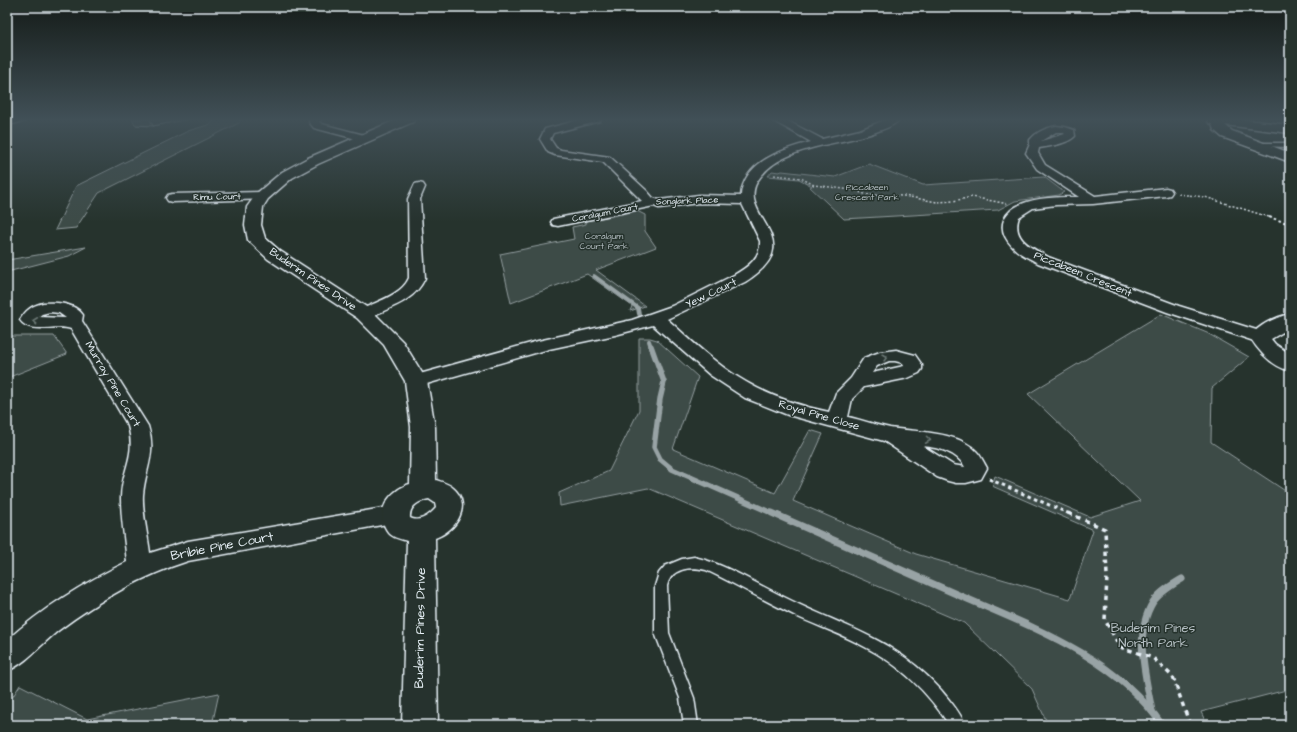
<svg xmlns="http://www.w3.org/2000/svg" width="1297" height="732" viewBox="0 0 1297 732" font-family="'Architects Daughter',sans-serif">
<rect width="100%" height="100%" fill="#26332d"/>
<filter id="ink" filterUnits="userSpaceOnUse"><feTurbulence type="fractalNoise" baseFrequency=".025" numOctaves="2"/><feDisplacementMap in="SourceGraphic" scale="8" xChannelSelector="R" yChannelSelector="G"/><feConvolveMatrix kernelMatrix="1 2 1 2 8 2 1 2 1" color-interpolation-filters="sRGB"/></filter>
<g filter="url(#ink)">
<!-- green -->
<g fill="#3e4b47" stroke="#939ea0">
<polygon points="215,119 241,119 239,123 99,193 76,228 55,230 76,186 188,131 211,124"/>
<polygon points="869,164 923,185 1044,177 1064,192 1059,195 1015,201 998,210 844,219 810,187 812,186 799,179 768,176 772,171 779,172 782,171 835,177"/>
<polygon points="637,211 645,215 645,231 656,247 596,270 645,306 630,311 632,306 587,274 511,303 500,254 574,239 572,227 586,224 586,222 589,220"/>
<polygon points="86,247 69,256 7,272 7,260"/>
<polygon points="1161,314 1207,333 1249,357 1212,388 1211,442 1290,494 1290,689 1201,712 1207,725 1048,725 1032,689 964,623 648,488 560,506 559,493 609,471 639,410 639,338 650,338 657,340 698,377 673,449 775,493 810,430 823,434 793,501 916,554 1070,599 1093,530 992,486 995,476 1090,517 1140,501 1028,394"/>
<polygon points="7,336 54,336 67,354 7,378"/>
<polygon points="20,685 87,719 219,693 212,725 7,725 7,706"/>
</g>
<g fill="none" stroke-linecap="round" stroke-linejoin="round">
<!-- stream-far2 -->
<g stroke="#98a3a5" stroke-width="4">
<polyline points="594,276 638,308 639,314"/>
<polyline points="649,341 651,347"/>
</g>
<!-- stream-far1 -->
<polyline stroke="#98a3a5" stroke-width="5.5" points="651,346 664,382 660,399 654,447 660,459 672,469 774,514"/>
<!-- stream -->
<g stroke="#98a3a5" stroke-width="7">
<path d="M772 513C830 539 889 564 947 590 1023 624 1113 653 1162 725"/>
<path d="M1152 711C1146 677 1133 634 1153 602 1160 592 1172 585 1182 579"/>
</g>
<defs>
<g id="lane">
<polygon points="1258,143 1290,143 1290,147 1256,146 1256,144"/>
<path d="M694 557C727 564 757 585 788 599 846 628 896 639 941 690 950 701 960 712 965 725H949C928 692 900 665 865 647 844 635 820 627 798 617 767 602 737 585 706 570 690 566 671 568 667 586L669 633 694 698 698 725H684L680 698 655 633V586L659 573 665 566 682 559Z"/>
</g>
<g id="street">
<polygon points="7,119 26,119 25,121 7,125"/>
<polygon points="311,119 321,119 319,122 322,124 368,136 369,138 364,141 314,128 309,122"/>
<path d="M583 119H601L600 121 553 133 550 139 556 148 561 150 610 157 647 191 653 198 659 200 699 195 741 196C743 162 783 149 811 142L770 119H784L822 139 860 130 887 119H900C894 126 884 129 876 132 841 145 785 145 761 176 729 215 815 238 745 282L667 319C692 341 717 366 746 382 772 397 800 406 829 412L836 393 851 378 864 358 880 352 896 350 915 355 922 365V369L919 373 908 378 864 387 852 399 848 417C862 420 875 425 890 428 915 432 959 431 977 452 981 456 984 463 987 468L981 479 966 483H956L948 481 937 477 884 441 788 415 745 398 710 375 653 325 615 335 549 349 416 387 409 385 407 381 409 377 538 341 632 320 672 306 734 275C748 267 761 258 760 241L742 204 699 203 659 208 654 206 558 226 553 225 551 222 553 219 642 201 603 162 555 155 548 152 540 139 545 129ZM889 361H895L903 363 904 366 872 373 877 366ZM923 446C939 448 957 452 965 467L953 465Z"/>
<path d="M1056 126 1065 127 1074 130 1075 136C1068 144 1050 146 1039 148L1038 153 1045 165 1095 196 1166 188 1170 189 1172 192 1170 195 1166 196 1093 204 1056 205 1033 208 1019 217C1011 239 1032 248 1048 257L1179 306 1266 333 1269 337 1266 341 1260 342 1254 341 1167 312 1038 263C1029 258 1019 254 1012 246 994 227 1004 209 1027 202 1043 197 1062 197 1079 197L1037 169 1026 153 1030 144V140C1036 132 1046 128 1056 126ZM1056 132H1062L1065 134 1041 141Z"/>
<path d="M419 183 423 184 425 187 420 199 425 278C415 301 391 307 370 317L364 319 358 317 356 314 358 311C375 302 401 296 409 278L408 199 415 184Z"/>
<polygon points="262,192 266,193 268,196 266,199 172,202 168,201 166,198 168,195 172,194"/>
<path d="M43 303C56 302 75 303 83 315L82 321 148 426C157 453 145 469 143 495 142 512 148 536 150 553L188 541 395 506 403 509 406 515 403 521 188 561C141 576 99 600 59 630 42 643 27 663 7 671V640C43 608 83 583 127 562 125 541 121 519 121 498 121 471 137 456 128 426L71 329C57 323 30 335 20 320 26 310 31 306 43 303ZM50 312 59 313 66 318 38 317 42 314Z"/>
</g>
<g id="secondary">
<path d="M398 119H415L413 122 318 164 292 178 268 199 263 207 261 225 265 238 280 251 371 310 403 342 427 381 435 427 436 480C442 482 449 484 453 488 473 505 456 531 435 538L438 725H402L407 541C401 539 394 538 390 534 372 515 389 490 410 484L411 427 405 381 384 345 357 318 268 259 248 240 245 225 247 207 257 193 282 172 308 158ZM429 499 435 503 436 508C430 515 420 523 410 518 409 506 419 501 429 499Z"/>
<polygon points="1207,119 1240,119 1290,125 1290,133 1225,125 1232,131 1290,153 1290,162 1222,137 1214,130 1212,124 1209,123"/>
<path d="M1290 314V328L1271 339 1275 344 1290 354V371C1272 366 1259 352 1250 337 1258 325 1276 317 1290 314Z"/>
</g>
</defs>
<!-- lane casing -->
<use href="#lane" stroke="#e8f1f8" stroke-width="3"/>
<!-- street casing -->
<use href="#street" stroke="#e8f1f8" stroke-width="3"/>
<!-- secondary casing -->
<use href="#secondary" stroke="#e8f1f8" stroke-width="3"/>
<!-- path-far3 -->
<g stroke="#e8f1f8" stroke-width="1.5" stroke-dasharray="2 2" stroke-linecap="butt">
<polyline points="774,175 801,178 814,185 852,190 868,195 904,196 937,202 953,201 972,197 1008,204"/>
<polyline points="1178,194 1205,197 1272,218"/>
</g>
<!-- path-far2 -->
<polyline stroke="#e8f1f8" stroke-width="2" stroke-dasharray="2.5 2.5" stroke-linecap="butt" points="1269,217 1290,224"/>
<!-- path-far1 -->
<polyline stroke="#e8f1f8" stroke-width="3" stroke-dasharray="3.5 3.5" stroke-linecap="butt" points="989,479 1070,514"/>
<!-- path -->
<polyline stroke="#e8f1f8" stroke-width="3.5" stroke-dasharray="4.5 4.5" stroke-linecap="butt" points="1068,513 1105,529 1107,576 1105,620 1120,647 1153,658 1173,677 1190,725"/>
<!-- lane -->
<use href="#lane" fill="#26332d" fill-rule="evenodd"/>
<!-- street -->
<use href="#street" fill="#26332d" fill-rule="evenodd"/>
<!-- secondary -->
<use href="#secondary" fill="#26332d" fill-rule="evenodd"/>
</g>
<!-- wall -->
<polygon fill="#454f4d" stroke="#e8f1f8" points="132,119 188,119 153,126 135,125"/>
<!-- shaded-wall -->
<polygon fill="#38403e" stroke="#e8f1f8" points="150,119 188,119 153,126"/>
<!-- one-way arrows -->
<defs><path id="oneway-chevron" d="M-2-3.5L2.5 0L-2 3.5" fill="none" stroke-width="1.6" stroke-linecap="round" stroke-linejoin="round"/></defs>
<g stroke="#6a7674">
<use href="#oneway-chevron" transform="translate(35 321) rotate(-173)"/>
<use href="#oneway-chevron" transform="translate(885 357) rotate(-16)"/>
<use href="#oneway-chevron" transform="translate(928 440) rotate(7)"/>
</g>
</g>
<!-- sky -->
<linearGradient id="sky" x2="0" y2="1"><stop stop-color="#151c19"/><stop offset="0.54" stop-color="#415057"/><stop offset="1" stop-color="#415057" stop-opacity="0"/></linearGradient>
<rect width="1297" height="222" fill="url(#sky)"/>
<g text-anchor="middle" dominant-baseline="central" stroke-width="3" stroke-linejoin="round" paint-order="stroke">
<!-- far-park labels -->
<g font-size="9" fill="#b5bfc3" stroke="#26332d">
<text x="867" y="187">Piccabeen<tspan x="867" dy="10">Crescent Park</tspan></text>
<text x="604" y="236">Coralgum<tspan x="604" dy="10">Court Park</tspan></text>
</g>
<!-- far-street labels -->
<g font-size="9" fill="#e8f1f8" stroke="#26332d">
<text transform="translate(217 197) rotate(-1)">Rimu Court</text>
<text transform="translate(687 201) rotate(-2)">Songlark Place</text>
<text transform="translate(605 213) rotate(-11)">Coralgum Court</text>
</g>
<!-- street labels -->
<g font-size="11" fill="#e8f1f8" stroke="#26332d">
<text transform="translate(1083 274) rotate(22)">Piccabeen Crescent</text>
<text transform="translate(313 279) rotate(34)">Buderim Pines Drive</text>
<text transform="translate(711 293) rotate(-26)">Yew Court</text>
<text transform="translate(113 384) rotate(59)">Murray Pine Court</text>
<text transform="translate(819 415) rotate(16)">Royal Pine Close</text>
</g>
<!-- near-street labels -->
<g font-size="13" fill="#e8f1f8" stroke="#26332d">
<text transform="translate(222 546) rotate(-11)">Bribie Pine Court</text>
<text transform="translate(420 628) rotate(-89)">Buderim Pines Drive</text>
</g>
<!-- near-park labels -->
<g font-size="13" fill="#b5bfc3" stroke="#26332d">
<text x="1153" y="628">Buderim Pines<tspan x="1153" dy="15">North Park</tspan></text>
</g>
</g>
<!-- margin -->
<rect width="1297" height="732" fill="none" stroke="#26332d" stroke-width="24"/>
<rect x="12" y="12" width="1273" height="708" fill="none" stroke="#e8f1f8" stroke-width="1.5" filter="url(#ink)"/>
</svg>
